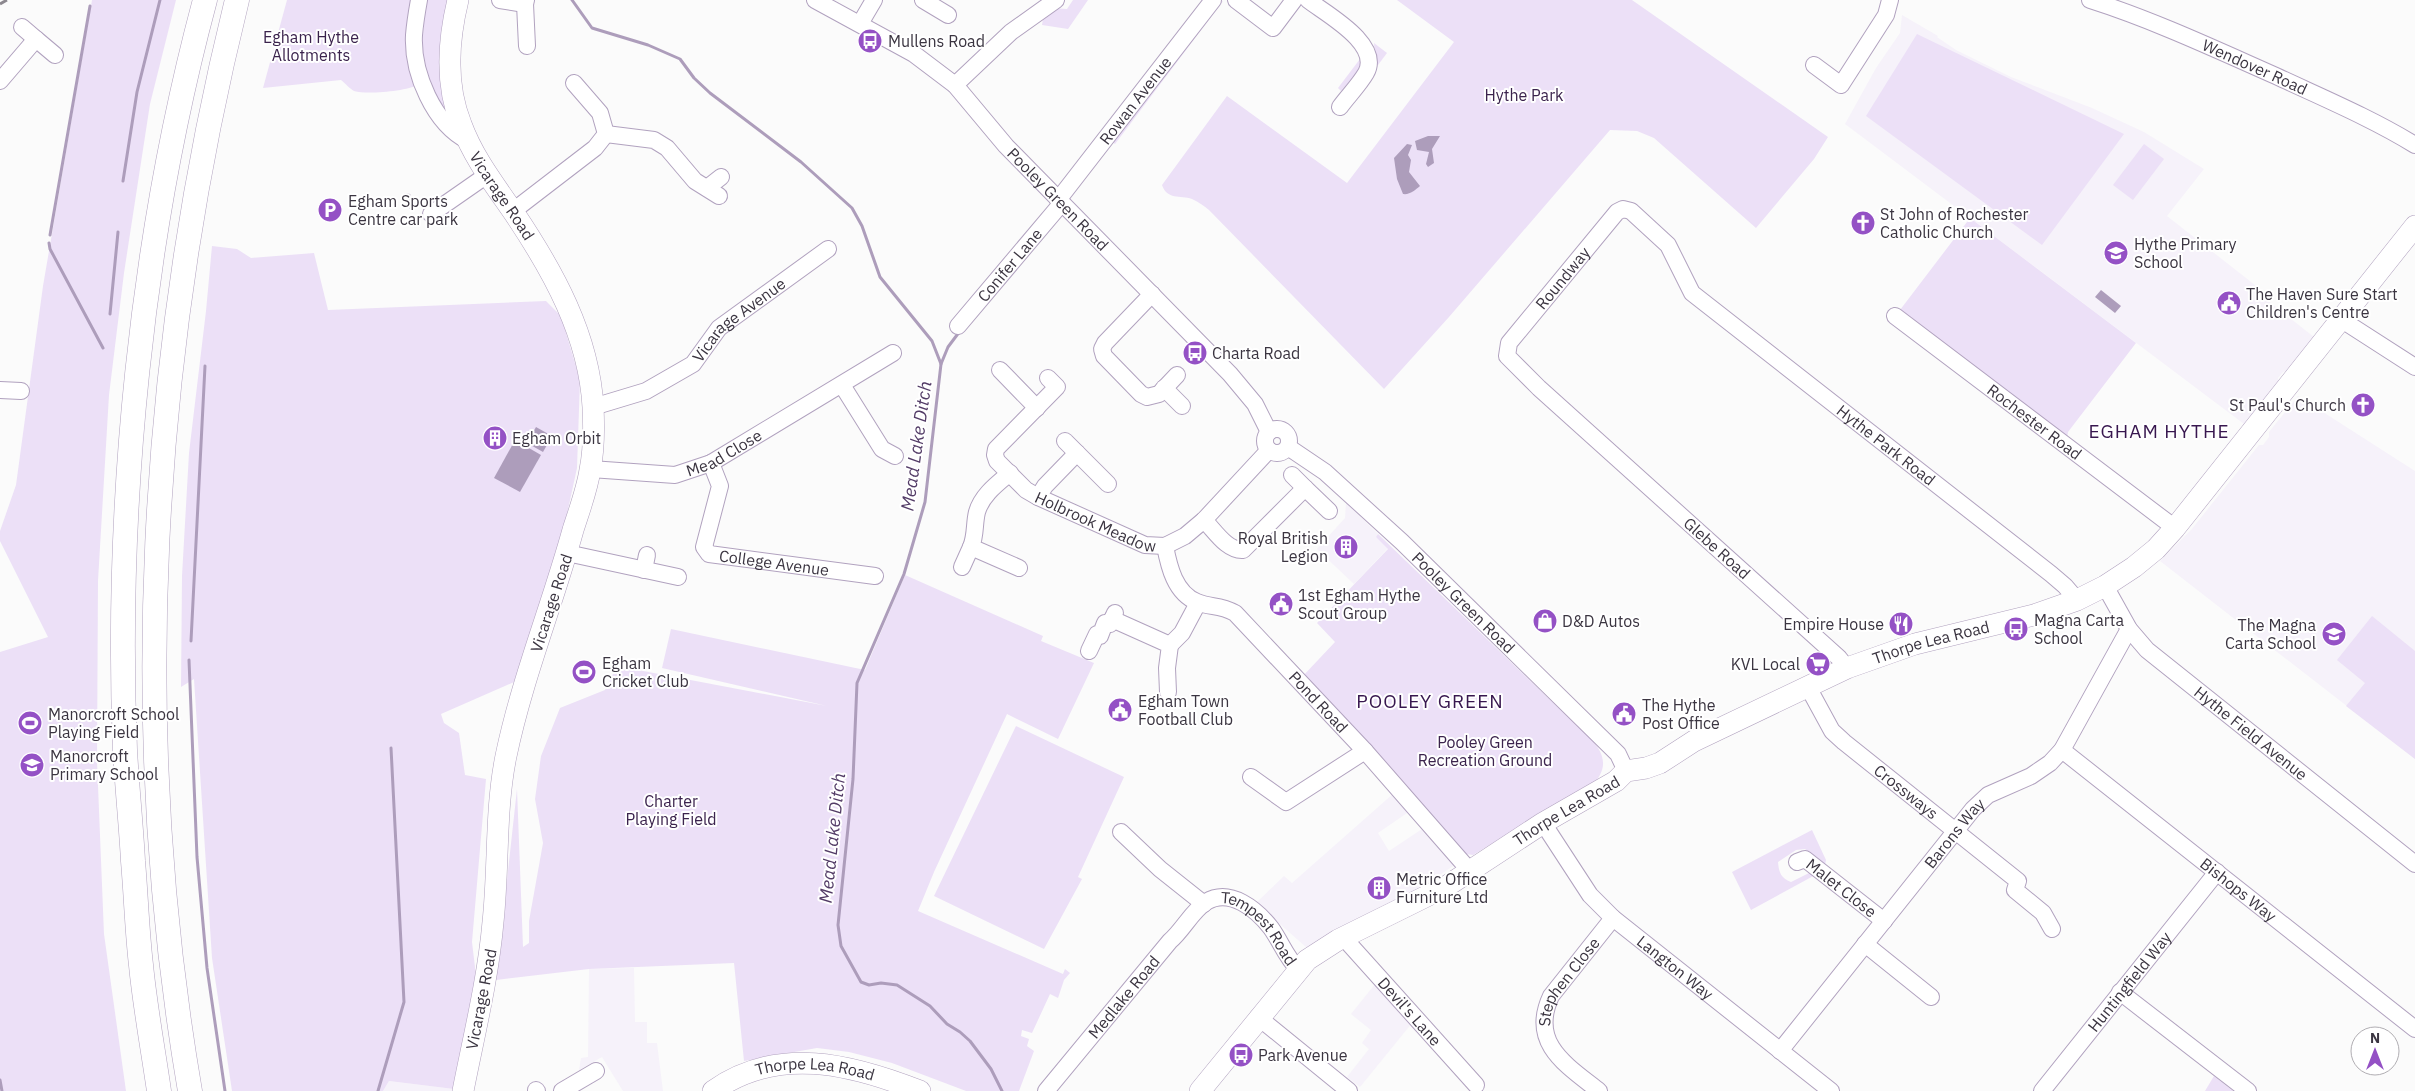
<svg xmlns="http://www.w3.org/2000/svg" width="2415" height="1091" viewBox="0 0 2415 1091" font-family="'IBM Plex Sans',sans-serif">
<rect width="100%" height="100%" fill="#fbfbfb"/>
<!-- built -->
<g fill="#f6f2fa">
<polygon points="1902,15 1938,36 1937,37 1956,50 2011,77 2092,108 2144,132 2204,169 2167,216 2260,289 2258,293 2314,337 2287,371 2283,372 2278,378 2278,382 2244,424 1845,124 1876,68 1900,33"/>
<polygon points="2298,396 2415,471 2415,759 2160,561 2191,530 2259,445 2263,445 2269,437 2269,432"/>
<polygon points="1346,503 1378,534 1376,537 1388,548 1354,584 1317,549 1345,518"/>
<polygon points="1394,793 1410,811 1378,833 1389,851 1425,827 1456,864 1419,889 1307,948 1256,903 1284,876 1292,883"/>
<polygon points="634,968 635,1022 647,1022 647,1043 657,1043 663,1091 623,1091 602,1057 579,1070 581,1058 588,1057 589,969"/>
<polygon points="1376,983 1412,1023 1360,1087 1347,1077 1369,1049 1362,1043 1371,1030 1351,1014"/>
<polygon points="389,1081 454,1089 454,1091 383,1091"/>
</g>
<!-- green -->
<g fill="#ece0f7">
<polygon points="92,0 176,0 150,104 124,273 109,395 98,581 97,761 104,934 126,1091 0,1091 0,652 48,637 0,541 0,531 16,485 43,286"/>
<path d="M287 0H410L418 85C406 91 367 95 354 91 350 89 345 83 341 80L263 88Z"/>
<polygon points="426,0 451,0 449,114 427,86 422,47"/>
<polygon points="1073,0 1088,0 1068,29 1042,25 1044,13 1053,8 1067,9"/>
<path d="M1397 0H1632L1828 137 1814 159 1756 228 1654 138 1637 131 1610 130 1449 317 1384 389 1209 210C1204 206 1199 202 1192 199 1180 195 1167 200 1162 185L1227 96 1347 183 1454 42Z"/>
<polygon points="1223,1 1115,144 1111,141 1220,2"/>
<polygon points="1917,34 2124,134 2042,245 1866,116"/>
<polygon points="1374,43 1387,53 1378,65 1376,64"/>
<polygon points="1363,55 1364,65 1341,91 1338,88"/>
<polygon points="2144,144 2164,159 2133,200 2113,185"/>
<polygon points="1970,218 2136,343 2068,432 2067,439 1900,310"/>
<polygon points="212,246 237,249 251,258 314,253 328,310 546,301 561,316 580,380 577,468 559,551 514,682 441,714 444,723 459,733 465,775 486,779 472,942 477,984 454,1089 389,1081 383,1091 232,1091 212,958 194,679 181,687 182,576 189,453 206,311"/>
<path d="M1378 534 1572 721C1589 737 1616 756 1596 781L1473 855 1466 854 1302 677 1335 642 1317 623 1388 549 1376 537Z"/>
<polygon points="905,575 1043,636 1041,641 1094,663 1058,739 1007,714 934,872 918,911 1063,974 1065,969 1070,973 1064,980 1058,998 1050,994 1032,1033 1022,1030 1021,1036 1029,1039 1027,1046 1034,1051 1019,1091 966,1091 892,1063 849,1052 817,1048 744,1061 734,963 589,969 496,980 517,789 523,947 529,943 529,921 543,843 535,799 541,756 560,708 605,690 617,666 827,706 662,668 671,629 865,670"/>
<polygon points="2372,616 2415,651 2415,759 2346,706 2365,683 2337,660"/>
<polygon points="1016,726 1124,777 1078,877 1082,879 1044,949 934,896"/>
<path d="M1812 830 1826 860 1825 865 1805 849 1796 850 1778 862C1779 873 1781 878 1791 882L1813 871 1817 874 1751 910 1732 872Z"/>
<polygon points="2214,1076 2233,1091 2205,1091"/>
</g>
<!-- water -->
<g fill="#ad9dbb">
<polygon points="1428,136 1440,136 1432,149 1434,163 1428,167 1426,164 1429,152 1417,150 1415,141"/>
<path d="M1407 144 1412 145 1408 155 1411 160 1409 172 1420 186C1415 190 1410 195 1403 194L1397 179 1394 158Z"/>
<polygon points="405,193 410,194 417,207 411,211 403,197"/>
<polygon points="2101,290 2121,306 2115,313 2095,297"/>
<polygon points="536,427 552,436 543,452 527,443"/>
<polygon points="515,440 541,455 520,492 494,478"/>
</g>
<g fill="none" stroke-linecap="round" stroke-linejoin="round">
<!-- stream -->
<g stroke="#ad9dbb" stroke-width="3">
<polyline points="572,0 592,28 648,45 680,59 694,78 710,93 801,162 852,208 862,226 880,277 932,341 941,364 925,502 904,574 857,683 853,779 838,925 841,946 861,982 869,985 881,983 897,985 930,1006 947,1024 960,1032 970,1041 991,1069 1002,1091"/>
<polyline points="123,181 137,92 160,0"/>
<polyline points="50,235 90,6"/>
<polyline points="49,243 50,249 103,348"/>
<polyline points="110,314 118,232"/>
<polyline points="941,364 948,347 960,331"/>
<polyline points="191,641 205,366"/>
<polyline points="189,660 197,857 207,968 225,1091"/>
<polyline points="0,1080 2,1091"/>
<polyline points="378,1091 404,1002 391,748"/>
</g>
<defs>
<g id="minor">
<path d="M419 0C417 11 415 23 414 35 412 73 434 124 468 141"/>
<polyline points="500,0 525,4 526,0"/>
<path id="s1" d="M815 0 914 54 955 85 1006 146 1230 374 1255 404 1269 432"/>
<polyline points="923,0 948,15"/>
<polyline points="1236,0 1273,28 1294,0"/>
<path d="M1308 0C1326 14 1382 44 1366 73 1359 85 1348 96 1340 107"/>
<path id="s2" d="M2090 0C2153 20 2215 49 2276 76 2323 98 2371 118 2415 145"/>
<polyline points="525,4 527,46"/>
<polyline points="864,17 874,0"/>
<polyline points="22,27 36,39"/>
<polyline points="1814,65 1841,85 1886,15 1890,0"/>
<polyline points="0,81 36,39 55,55"/>
<polyline points="955,85 1011,32 1056,0"/>
<polyline points="606,134 654,140 667,148 695,181 719,196"/>
<polyline points="707,188 721,177"/>
<path id="s3" d="M1058 200 1213 0"/>
<polyline points="513,211 595,148 606,134 600,113 574,83"/>
<polyline points="431,214 487,175"/>
<polyline points="1152,294 1105,343 1102,349 1104,356 1141,394 1147,397 1159,394 1177,375"/>
<path id="s4" d="M1895 316 2175 528"/>
<polyline points="2342,320 2415,367"/>
<path id="s5" d="M958 326 1061 204"/>
<polyline points="1000,370 1037,408"/>
<path id="s6" d="M1048 378 1057 387 996 449 995 455 997 461 1026 490 1038 497 1145 545 1165 546 1185 536 1204 520 1269 450"/>
<polyline points="842,385 882,449 895,456"/>
<polyline points="1164,388 1182,406"/>
<polyline points="0,390 21,391"/>
<path id="s7" d="M593 407 646 391 693 364 719 328 828 249"/>
<circle cx="1277" cy="441" r="12"/>
<polyline points="1065,441 1077,453"/>
<path id="s8" d="M1288 447 1325 472 1402 542 1618 754 1626 771"/>
<path id="s9" d="M711 463 720 486 704 547 709 554 875 576"/>
<path id="s10" d="M591 469 675 475 711 463 893 353"/>
<path d="M1010 473C997 484 982 495 977 512 974 524 976 535 971 547L1019 568"/>
<polyline points="1292,475 1305,488"/>
<polyline points="1038,497 1045,486 1077,453 1108,484"/>
<path d="M1204 520C1215 531 1227 551 1243 550L1305 488 1329 511"/>
<path id="s11" d="M1165 546C1169 567 1175 593 1197 602 1211 608 1219 604 1235 613L1365 751 1470 871"/>
<polyline points="567,553 678,577"/>
<polyline points="962,567 971,547"/>
<polyline points="644,570 647,555"/>
<path id="s12" d="M2105 586 2129 629 2147 650 2415 864"/>
<polyline points="1112,619 1170,645 1167,668 1168,692"/>
<polyline points="1170,645 1182,633 1198,603"/>
<polyline points="1089,651 1097,634 1100,636 1105,623 1110,624 1115,613"/>
<path id="s13" d="M1847 668 1839 658 1539 388 1507 356 1509 343 1617 212 1623 209 1631 211 1668 245 1692 293 2051 574 2065 586 2077 600"/>
<path id="s14" d="M1808 687 1832 731 1844 742 2018 881 2015 890 2043 913 2052 929"/>
<path id="s15" d="M2062 750 2415 1029"/>
<polyline points="1251,777 1286,802 1365,751"/>
<path id="s16" d="M1543 823 1590 895 1613 918 1831 1091"/>
<polyline points="1121,832 1160,869 1204,904"/>
<path id="s17" d="M1797 862 1805 859 1884 921"/>
<path id="s18" d="M1343 937 1476 1085"/>
<polyline points="1865,944 1931,997"/>
<polyline points="2120,992 2248,1091"/>
<polyline points="1258,1017 1349,1091"/>
<path id="s19" d="M1780 1051 1973 809 1988 795 2031 776 2050 763 2062 750 2129 629"/>
<polyline points="536,1090 537,1091"/>
<polyline points="562,1091 596,1071"/>
<path id="s20" d="M1046 1091 1170 941C1183 930 1192 911 1206 902 1230 887 1257 910 1271 928 1281 942 1286 957 1298 969"/>
<path id="s21" d="M1599 1091C1566 1065 1529 1043 1551 996L1613 918"/>
<path id="s22" d="M2042 1091 2217 872"/>
</g>
<g id="major">
<path id="s23" d="M458 0C448 41 445 84 461 124 473 157 494 184 514 213 553 271 589 335 593 407 594 426 594 450 590 470 587 490 579 511 573 530 552 606 522 679 506 756 495 810 499 866 493 922 488 979 474 1035 463 1091"/>
<path id="s24" d="M713 1091C778 1045 851 1064 920 1091"/>
<path id="s25" d="M1200 1091 1307 960 1338 940 1447 886 1543 823 1616 781 1626 771 1646 768 1660 763 1694 741 1847 668 1915 644 2034 615 2077 600 2105 586 2134 567 2156 549 2175 528 2415 226"/>
</g>
<g id="highway">
<path d="M159 1091C153 1049 145 1007 141 965 137 931 136 895 133 861 131 824 127 787 125 750 115 504 141 238 205 0"/>
<path d="M190 1091C128 730 149 355 237 0"/>
</g>
</defs>
<!-- minor casing -->
<use href="#minor" stroke="#b1a2bf" stroke-width="18"/>
<!-- major casing -->
<use href="#major" stroke="#b1a2bf" stroke-width="22"/>
<!-- highway casing -->
<use href="#highway" stroke="#b1a2bf" stroke-width="25"/>
<!-- minor -->
<use href="#minor" stroke="#fff" stroke-width="16"/>
<!-- major -->
<use href="#major" stroke="#fff" stroke-width="21"/>
<!-- highway -->
<use href="#highway" stroke="#fff" stroke-width="24"/>
<!-- rail -->
<polyline stroke="#8c888f" stroke-width="3" stroke-dasharray="8 4" stroke-linecap="butt" points="0,4 7,0"/>
</g>
<!-- icons -->
<defs>
<symbol id="bus-disc" viewBox="-11 -11 22 22"><circle r="9.5" fill="#9451c5" stroke="#fff"/><path d="M-5-6H5V4H4V6H2V4H-2V6H-4V4H-5ZM-3.5-4V0h7V-4ZM-3.5 1.2v1.5H-2V1.2ZM2 1.2v1.5H3.5V1.2Z" fill="#fff"/></symbol>
<symbol id="parking-disc" viewBox="-11 -11 22 22"><circle r="9.5" fill="#9451c5" stroke="#fff"/><path d="M-3.5-5.5H1a3.5 3.5 0 0 1 0 7H-1V5.5H-3.5ZM-1-3.4V-.6H.8a1.4 1.4 0 0 0 0-2.8Z" fill="#fff"/></symbol>
<symbol id="church-disc" viewBox="-11 -11 22 22"><circle r="9.5" fill="#9451c5" stroke="#fff"/><path d="M-1.2-6h2.4v3.5h3.3v2.4h-3.3V6h-2.4V-.1h-3.3v-2.4h3.3Z" fill="#fff"/></symbol>
<symbol id="school-disc" viewBox="-11 -11 22 22"><circle r="9.5" fill="#9451c5" stroke="#fff"/><path d="M0-5L7-2L0 1L-7-2ZM-4 1L0 2.5L4 1V4Q0 6-4 4Z" fill="#fff"/></symbol>
<symbol id="civic-disc" viewBox="-11 -11 22 22"><circle r="9.5" fill="#9451c5" stroke="#fff"/><path d="M-.6-6.5H3V-4.5H.6V-3L4-1V1h2V6H-6V1h2V-1L-.6-3ZM-1.2 2.5V6h2.4V2.5Z" fill="#fff"/></symbol>
<symbol id="building-disc" viewBox="-11 -11 22 22"><circle r="9.5" fill="#9451c5" stroke="#fff"/><path d="M-4-6H4V6H1V3H-1V6H-4ZM-2.5-4.3h1.7v1.8h-1.7ZM.8-4.3h1.7v1.8H.8ZM-2.5-1h1.7V.8h-1.7ZM.8-1h1.7V.8H.8Z" fill="#fff"/></symbol>
<symbol id="shop-disc" viewBox="-11 -11 22 22"><circle r="9.5" fill="#9451c5" stroke="#fff"/><path d="M-5-2.5h2.3a2.7 3.5 0 0 1 5.4 0H5L5.5 6h-11ZM-1.5-2.5h3a1.5 2.3 0 0 0-3 0Z" fill="#fff"/></symbol>
<symbol id="restaurant-disc" viewBox="-11 -11 22 22"><circle r="9.5" fill="#9451c5" stroke="#fff"/><path d="M-5-6h1v4h1v-4h1v4h1v-4h1v5L-1.5 .5V6h-2V.5L-5-1ZM5-6V6H3V1.5H1.5Q1.5-4 5-6Z" fill="#fff"/></symbol>
<symbol id="supermarket-disc" viewBox="-11 -11 22 22"><circle r="9.5" fill="#9451c5" stroke="#fff"/><path d="M-6-5.5h2.5l.6 2H6L4.5 2H-2.5L-4.4-4H-6ZM-1.5 3.2a1.3 1.3 0 1 0 .1 0ZM3 3.2a1.3 1.3 0 1 0 .1 0Z" fill="#fff"/></symbol>
<symbol id="stadium-disc" viewBox="-11 -11 22 22"><circle r="9.5" fill="#9451c5" stroke="#fff"/><path d="M0-5a6.5 5 0 1 0 0 10a6.5 5 0 1 0 0-10ZM-3.5-1.8h7v3.6h-7Z" fill="#fff"/></symbol>
</defs>
<g fill-rule="evenodd">
<use href="#bus-disc" x="856" y="27" width="28" height="28"/>
<use href="#parking-disc" x="316" y="196" width="28" height="28"/>
<use href="#church-disc" x="1849" y="209" width="28" height="28"/>
<use href="#school-disc" x="2102" y="239" width="28" height="28"/>
<use href="#civic-disc" x="2215" y="289" width="28" height="28"/>
<use href="#bus-disc" x="1181" y="339" width="28" height="28"/>
<use href="#church-disc" x="2349" y="391" width="28" height="28"/>
<use href="#building-disc" x="481" y="424" width="28" height="28"/>
<use href="#building-disc" x="1332" y="533" width="28" height="28"/>
<use href="#civic-disc" x="1267" y="590" width="28" height="28"/>
<use href="#shop-disc" x="1531" y="607" width="28" height="28"/>
<use href="#restaurant-disc" x="1887" y="610" width="28" height="28"/>
<use href="#bus-disc" x="2002" y="615" width="28" height="28"/>
<use href="#school-disc" x="2320" y="620" width="28" height="28"/>
<use href="#supermarket-disc" x="1804" y="650" width="28" height="28"/>
<use href="#stadium-disc" x="570" y="658" width="28" height="28"/>
<use href="#civic-disc" x="1106" y="696" width="28" height="28"/>
<use href="#civic-disc" x="1610" y="700" width="28" height="28"/>
<use href="#stadium-disc" x="16" y="709" width="28" height="28"/>
<use href="#school-disc" x="18" y="751" width="28" height="28"/>
<use href="#building-disc" x="1365" y="874" width="28" height="28"/>
<use href="#bus-disc" x="1227" y="1041" width="28" height="28"/>
</g>
<g text-anchor="middle" dominant-baseline="central" stroke-width="4" stroke-linejoin="round" paint-order="stroke">
<!-- park labels -->
<g font-size="16" fill="#3b234d" stroke="#fff">
<text x="311" y="37">Egham Hythe<tspan x="311" dy="18">Allotments</tspan></text>
<text x="1524" y="95">Hythe Park</text>
<text x="1485" y="742">Pooley Green<tspan x="1485" dy="18">Recreation Ground</tspan></text>
<text x="671" y="801">Charter<tspan x="671" dy="18">Playing Field</tspan></text>
</g>
<!-- poi labels -->
<g font-size="16" fill="#3b3541" stroke="#fff" text-anchor="start">
<text x="888" y="41">Mullens Road</text>
<text x="348" y="201">Egham Sports<tspan x="348" dy="18">Centre car park</tspan></text>
<text x="1880" y="214">St John of Rochester<tspan x="1880" dy="18">Catholic Church</tspan></text>
<text x="2134" y="244">Hythe Primary<tspan x="2134" dy="18">School</tspan></text>
<text x="2246" y="294">The Haven Sure Start<tspan x="2246" dy="18">Children's Centre</tspan></text>
<text x="1212" y="353">Charta Road</text>
<text x="2346" y="405" text-anchor="end">St Paul's Church</text>
<text x="512" y="438">Egham Orbit</text>
<text x="1328" y="538" text-anchor="end">Royal British<tspan x="1328" dy="18">Legion</tspan></text>
<text x="1298" y="595">1st Egham Hythe<tspan x="1298" dy="18">Scout Group</tspan></text>
<text x="2034" y="620">Magna Carta<tspan x="2034" dy="18">School</tspan></text>
<text x="1562" y="621">D&amp;D Autos</text>
<text x="1884" y="624" text-anchor="end">Empire House</text>
<text x="2316" y="625" text-anchor="end">The Magna<tspan x="2316" dy="18">Carta School</tspan></text>
<text x="602" y="663">Egham<tspan x="602" dy="18">Cricket Club</tspan></text>
<text x="1800" y="664" text-anchor="end">KVL Local</text>
<text x="1138" y="701">Egham Town<tspan x="1138" dy="18">Football Club</tspan></text>
<text x="1642" y="705">The Hythe<tspan x="1642" dy="18">Post Office</tspan></text>
<text x="48" y="714">Manorcroft School<tspan x="48" dy="18">Playing Field</tspan></text>
<text x="50" y="756">Manorcroft<tspan x="50" dy="18">Primary School</tspan></text>
<text x="1396" y="879">Metric Office<tspan x="1396" dy="18">Furniture Ltd</tspan></text>
<text x="1258" y="1055">Park Avenue</text>
</g>
<!-- street labels -->
<g font-size="16" fill="#3b3541" stroke="#fff">
<text stroke="none"><textPath href="#s2" startOffset="178">Wendover Road</textPath></text>
<text stroke="none"><textPath href="#s3" startOffset="126">Rowan Avenue</textPath></text>
<text stroke="none"><textPath href="#s23" startOffset="209">Vicarage Road</textPath></text>
<text stroke="none"><textPath href="#s1" startOffset="318">Pooley Green Road</textPath></text>
<text stroke="none"><textPath href="#s5" startOffset="80">Conifer Lane</textPath></text>
<text stroke="none"><textPath href="#s13" startOffset="559">Roundway</textPath></text>
<text stroke="none"><textPath href="#s7" startOffset="174">Vicarage Avenue</textPath></text>
<text stroke="none"><textPath href="#s4" startOffset="175">Rochester Road</textPath></text>
<text stroke="none"><textPath href="#s13" startOffset="1010">Hythe Park Road</textPath></text>
<text stroke="none"><textPath href="#s10" startOffset="138">Mead Close</textPath></text>
<text stroke="none"><textPath href="#s6" startOffset="230">Holbrook Meadow</textPath></text>
<text transform="translate(1717 548) rotate(42)">Glebe Road</text>
<text stroke="none"><textPath href="#s9" startOffset="162">College Avenue</textPath></text>
<text stroke="none"><textPath href="#s8" startOffset="235">Pooley Green Road</textPath></text>
<text transform="translate(551 603) rotate(-72)">Vicarage Road</text>
<text stroke="none"><textPath href="#s25" startOffset="874">Thorpe Lea Road</textPath></text>
<text stroke="none"><textPath href="#s11" startOffset="229">Pond Road</textPath></text>
<text stroke="none"><textPath href="#s12" startOffset="210">Hythe Field Avenue</textPath></text>
<text stroke="none"><textPath href="#s14" startOffset="146">Crossways</textPath></text>
<text stroke="none"><textPath href="#s25" startOffset="469">Thorpe Lea Road</textPath></text>
<text stroke="none"><textPath href="#s19" startOffset="279">Barons Way</textPath></text>
<text stroke="none"><textPath href="#s17" startOffset="55">Malet Close</textPath></text>
<text stroke="none"><textPath href="#s15" startOffset="225">Bishops Way</textPath></text>
<text stroke="none"><textPath href="#s20" startOffset="315">Tempest Road</textPath></text>
<text stroke="none"><textPath href="#s16" startOffset="198">Langton Way</textPath></text>
<text stroke="none"><textPath href="#s22" startOffset="140">Huntingfield Way</textPath></text>
<text stroke="none"><textPath href="#s21" startOffset="139">Stephen Close</textPath></text>
<text stroke="none"><textPath href="#s20" startOffset="122">Medlake Road</textPath></text>
<text transform="translate(481 999) rotate(-79)">Vicarage Road</text>
<text stroke="none"><textPath href="#s18" startOffset="100">Devil's Lane</textPath></text>
<text stroke="none"><textPath href="#s24" startOffset="108">Thorpe Lea Road</textPath></text>
</g>
<!-- water labels -->
<g font-size="18" font-style="italic" fill="#533c67" stroke="#fff">
<text transform="translate(916 446) rotate(-82)">Mead Lake Ditch</text>
<text transform="translate(832 838) rotate(-84)">Mead Lake Ditch</text>
</g>
<!-- quarter labels -->
<g font-size="19" letter-spacing="1" fill="#38174f" stroke="#fff">
<text x="2159" y="431">EGHAM HYTHE</text>
<text x="1430" y="701">POOLEY GREEN</text>
</g>
</g>
<!-- north arrow -->
<g transform="translate(2375 1051)"><circle r="24" fill="#ffffff" stroke="#b1aeb3"/>
<path d="M0-4L9 19L0 12L-9 19Z" fill="#9451c5"/>
<text y="-8" font-size="14" font-weight="bold" text-anchor="middle" fill="#3b3541">N</text>
</g>
</svg>
